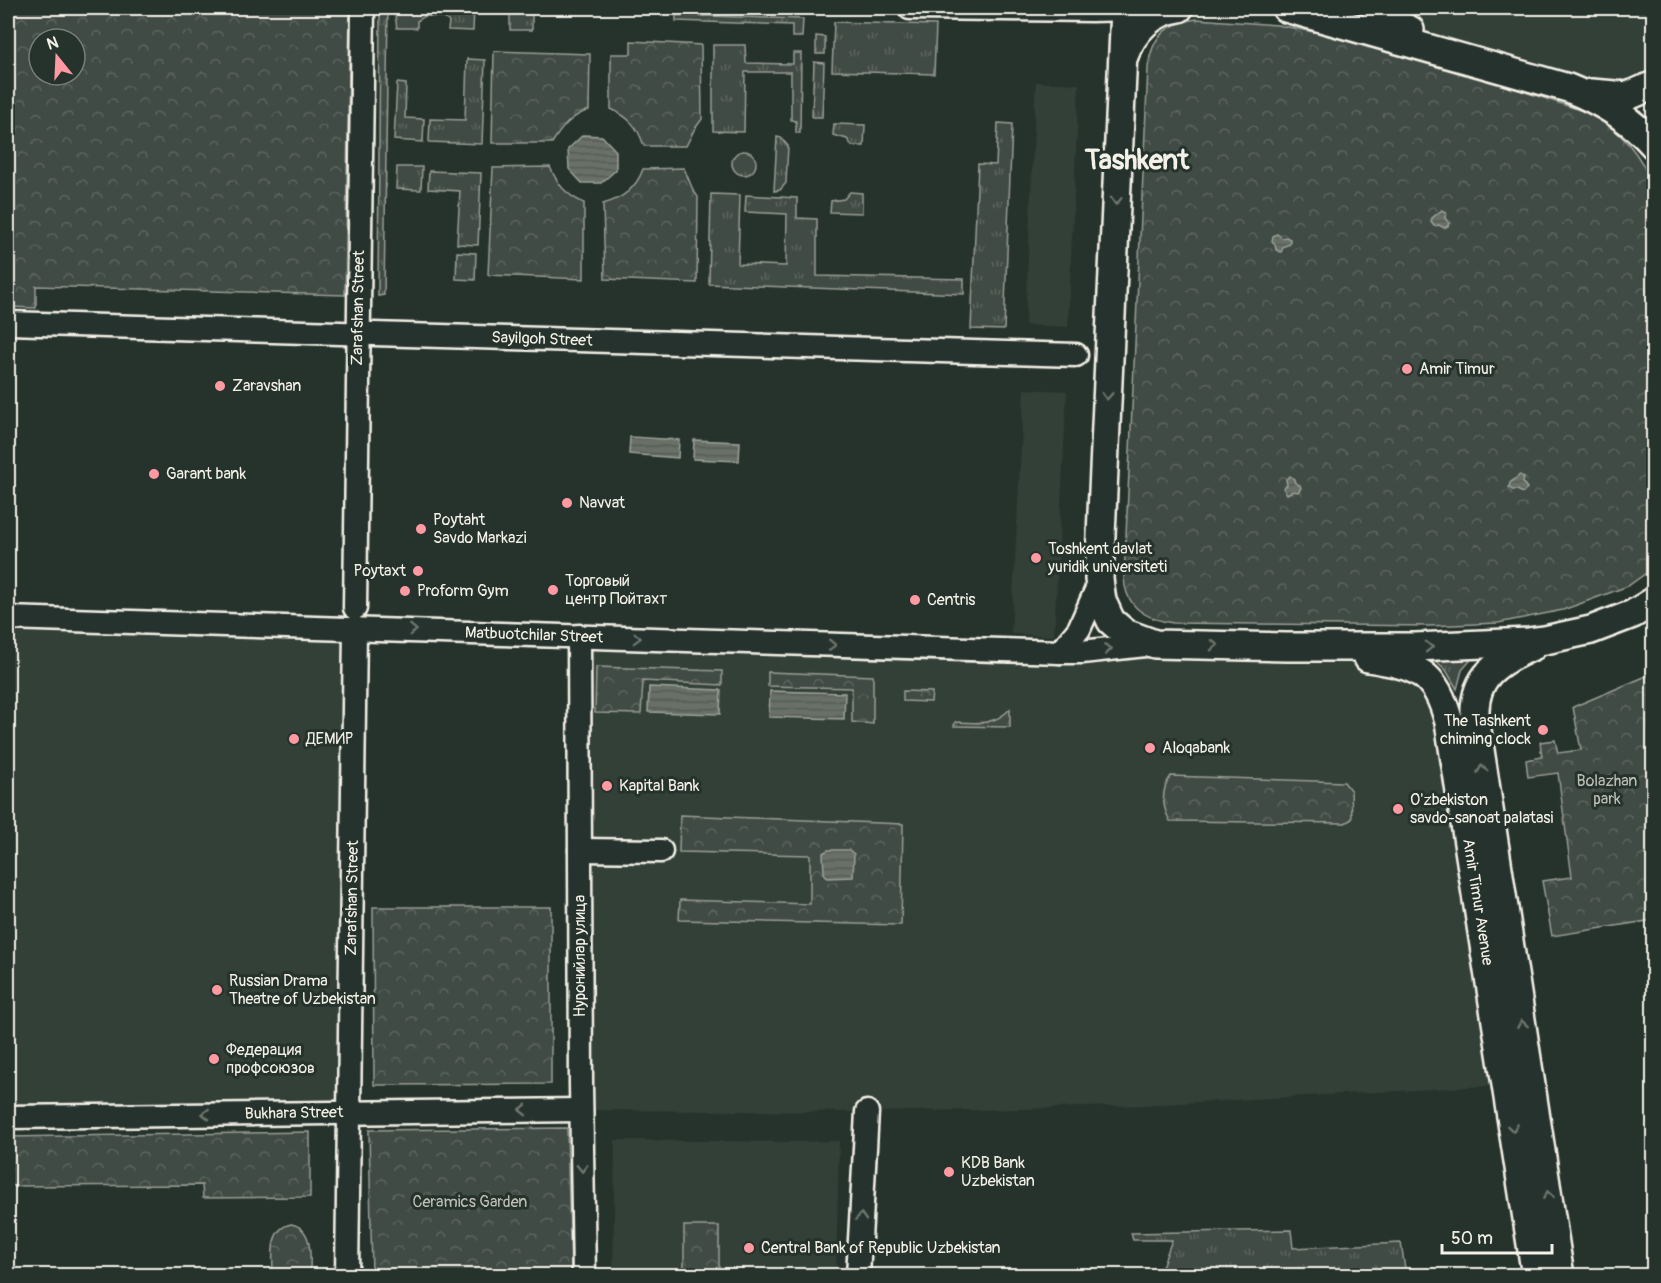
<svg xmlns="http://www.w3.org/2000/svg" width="1661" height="1283" viewBox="0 0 1661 1283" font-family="Pangolin,sans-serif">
<defs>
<pattern id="grass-tufts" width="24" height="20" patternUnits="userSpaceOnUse" patternTransform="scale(1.5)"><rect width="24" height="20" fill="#414b45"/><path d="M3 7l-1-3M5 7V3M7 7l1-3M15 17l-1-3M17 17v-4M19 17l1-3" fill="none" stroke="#5d6560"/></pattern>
<pattern id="forest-crowns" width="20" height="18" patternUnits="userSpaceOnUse" patternTransform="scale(1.5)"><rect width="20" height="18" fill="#414b45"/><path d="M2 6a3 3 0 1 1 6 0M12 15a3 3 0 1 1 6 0" fill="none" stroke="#5d6560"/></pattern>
<pattern id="water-rules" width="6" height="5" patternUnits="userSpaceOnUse" patternTransform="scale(1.5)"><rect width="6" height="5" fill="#676f68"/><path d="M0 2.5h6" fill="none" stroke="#565a55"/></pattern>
</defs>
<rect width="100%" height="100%" fill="#26332d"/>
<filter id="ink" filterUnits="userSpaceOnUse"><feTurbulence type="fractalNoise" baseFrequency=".0167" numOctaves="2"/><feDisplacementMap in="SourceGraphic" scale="12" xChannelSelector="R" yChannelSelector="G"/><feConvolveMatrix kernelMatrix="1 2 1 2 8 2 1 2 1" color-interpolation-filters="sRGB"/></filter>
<g filter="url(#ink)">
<!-- built -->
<g fill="#333f39">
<polygon points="1375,8 1653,8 1653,85 1612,96 1393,23"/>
<polygon points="1036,82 1079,84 1068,327 1025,325"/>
<polygon points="1024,389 1067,391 1054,636 1011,634"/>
<polygon points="8,618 355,628 349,1112 8,1117"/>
<polygon points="579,636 1378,660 1428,678 1506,1085 1145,1105 1024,1109 867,1112 581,1110"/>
<polygon points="615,1140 789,1142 839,1141 836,1275 613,1276"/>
</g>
<!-- grass -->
<g fill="url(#grass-tufts)" stroke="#9a9e96" stroke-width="1.5">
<polygon points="380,8 388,8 384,295 378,296"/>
<polygon points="394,8 474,8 473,31 448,30 449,22 443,17 425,16 417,21 417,28 397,28"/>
<rect x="510" y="8" width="22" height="22"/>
<polygon points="676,15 803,19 802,37 792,37 792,25 676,21"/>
<polygon points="834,22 936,25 934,74 832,71"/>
<polygon points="816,36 825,37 825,54 816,54"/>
<polygon points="713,45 745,45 746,63 793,64 793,53 801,53 800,133 796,133 796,121 791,120 791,72 745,72 744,132 713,131"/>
<polygon points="467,59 485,60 482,144 429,142 430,119 465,120"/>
<polygon points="814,62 824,63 822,117 812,117"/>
<polygon points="397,83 406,84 405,118 424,119 423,142 394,140"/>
<polygon points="998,123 1012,124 1004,330 971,329 978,164 996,165"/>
<polygon points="834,124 865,125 864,146 852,146 847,139 833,135"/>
<polygon points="777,137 781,138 788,146 786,183 780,190 774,191"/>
<circle cx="744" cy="163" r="12"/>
<polygon points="397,167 422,167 421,190 396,189"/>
<polygon points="429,171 481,173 478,245 457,244 460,191 428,189"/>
<polygon points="850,192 862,193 862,213 830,212 831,201 844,199"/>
<polygon points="711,194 740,195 738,264 786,266 787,214 745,212 746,195 797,198 797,218 817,219 817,276 964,279 964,294 709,284"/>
<polygon points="457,252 476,253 475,280 456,279"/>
<polygon points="1476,654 1462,670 1457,689 1446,670 1433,658"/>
<polygon points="1291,1230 1293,1248 1401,1243 1406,1275 1159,1275 1172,1240 1133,1240 1131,1233"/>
</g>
<!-- forest -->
<g fill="url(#forest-crowns)" stroke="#9a9e96" stroke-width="1.5" fill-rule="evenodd">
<path d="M8 8H350L345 295 36 286V308L8 307ZM39 39H75V75H39Z"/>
<path d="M1197 19 1277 25 1319 33 1489 80 1592 114C1622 131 1641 155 1653 186V568L1628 586 1563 610 1498 623 1429 626 1173 623C1146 619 1126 608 1124 578L1148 68C1152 36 1165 24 1197 19Z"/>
<path d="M631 41 701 45 702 119 694 130 686 146H644C638 127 629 117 611 109V54H631Z"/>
<path d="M494 51 590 54 589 110C571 116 562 127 552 143H492Z"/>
<path d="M550 167C558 185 566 195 584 203V279L488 275 493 168Z"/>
<path d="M684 168 693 190 698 197 697 283 605 279 603 204C622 199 636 189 643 169Z"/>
<polygon points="596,667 722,671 722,685 643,681 641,714 595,713"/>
<polygon points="768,672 873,676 873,724 852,722 852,688 768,686"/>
<polygon points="1649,675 1654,680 1653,920 1552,936 1542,881 1572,877 1558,773 1528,777 1526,760 1542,757 1540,742 1555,740 1558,753 1581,750 1573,707"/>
<polygon points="903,691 932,692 931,702 903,701"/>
<path d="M1010 709V727L954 726 955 722C976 723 994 726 1010 709Z"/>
<path d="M1171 776 1344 782 1351 791 1352 819 1345 823 1170 821C1162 806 1160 791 1171 776Z"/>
<polygon points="680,815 903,824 901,925 679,920 680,900 810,904 810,855 679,852"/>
<polygon points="373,907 551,907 551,1084 374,1085"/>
<polygon points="567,1128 571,1275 372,1275 369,1130"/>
<polygon points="310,1132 310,1197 203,1198 202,1185 9,1186 10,1220 8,1220 8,1137"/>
<path d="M291 1224C314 1228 310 1257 310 1275H273C273 1257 268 1229 291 1224Z"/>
<rect x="684" y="1226" width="35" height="49"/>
</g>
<!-- water -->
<g fill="url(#water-rules)" stroke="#9fa39b" stroke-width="1.5">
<polygon points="583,135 602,136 616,151 616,170 601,183 582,183 569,169 568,149"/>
<polygon points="1442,210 1446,213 1445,218 1449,223 1448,226 1444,228 1439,225 1434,226 1431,222 1432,218"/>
<polygon points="1277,234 1282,238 1286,237 1290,239 1290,244 1284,246 1281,252 1276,250 1275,244 1272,241 1273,236"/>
<polygon points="630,437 679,440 678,458 629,454"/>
<polygon points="694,440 740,442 739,461 693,459"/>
<polygon points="1520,475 1524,478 1523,483 1527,488 1523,493 1517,490 1512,490 1509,487 1510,483"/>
<polygon points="1290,476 1294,479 1295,483 1300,485 1301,488 1298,492 1293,491 1287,494 1283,488 1287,485 1286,479"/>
<polygon points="649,687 721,690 720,714 648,712"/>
<polygon points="770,691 845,693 844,719 769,717"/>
<polygon points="828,850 849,850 854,854 853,877 827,878 824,873 823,853"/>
</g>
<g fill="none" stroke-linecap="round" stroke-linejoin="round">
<defs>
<g id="minor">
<polyline points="910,8 1092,10 1169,8"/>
<polyline points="8,323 1076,355"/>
<polyline points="355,608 363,8"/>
<polyline points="8,618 1060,652 1082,652 1154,644"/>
<polyline points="579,636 581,1085 584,1276"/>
<polyline points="1060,652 1079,629 1099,584"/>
<polyline points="580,850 661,851"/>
<polyline points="8,1117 581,1110"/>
<polyline points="347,1276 355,628"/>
<polyline points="858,1276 867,1112"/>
</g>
<g id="major">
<polyline points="1125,8 1099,579 1102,601 1111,621 1125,633 1155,644 1286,647 1415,647 1529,642 1545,640 1591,630 1633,614 1654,601"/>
<path d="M1286 8 1568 88C1601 101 1630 118 1654 145"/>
<polyline points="1375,8 1386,19 1410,30"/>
<path d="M1124 56C1133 31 1152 11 1179 8"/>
<polyline points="1591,93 1628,96 1654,85"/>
<path d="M1533 646C1499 661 1473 675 1475 717L1560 1276"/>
<path d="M1368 658C1418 666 1435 671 1449 722L1536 1276"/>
</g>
</defs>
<!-- minor casing -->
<use href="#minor" stroke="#f4f1e8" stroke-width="27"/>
<!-- major casing -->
<use href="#major" stroke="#f4f1e8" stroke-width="32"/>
<!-- minor -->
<use href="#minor" stroke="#26332d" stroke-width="22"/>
<!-- major -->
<use href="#major" stroke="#26332d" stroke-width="27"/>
</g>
<!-- one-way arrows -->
<defs><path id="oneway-chevron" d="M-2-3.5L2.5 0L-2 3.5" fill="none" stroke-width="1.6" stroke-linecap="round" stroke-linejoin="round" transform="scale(1.5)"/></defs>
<g stroke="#6e766e">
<use href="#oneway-chevron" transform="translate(1116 201) rotate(93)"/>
<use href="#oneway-chevron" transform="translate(1107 396) rotate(93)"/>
<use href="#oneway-chevron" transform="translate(413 630) rotate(2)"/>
<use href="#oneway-chevron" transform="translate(637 638) rotate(2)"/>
<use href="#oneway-chevron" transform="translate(832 645) rotate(2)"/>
<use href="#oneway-chevron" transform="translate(1214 645) rotate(1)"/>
<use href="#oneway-chevron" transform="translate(1429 647) rotate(-1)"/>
<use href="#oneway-chevron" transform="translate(1108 649) rotate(-7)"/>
<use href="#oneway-chevron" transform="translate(1482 769) rotate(-99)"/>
<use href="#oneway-chevron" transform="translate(1522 1024) rotate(-99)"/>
<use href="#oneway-chevron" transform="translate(523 1110) rotate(180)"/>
<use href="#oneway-chevron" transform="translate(206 1114) rotate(179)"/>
<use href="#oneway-chevron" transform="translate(1513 1128) rotate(81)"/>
<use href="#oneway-chevron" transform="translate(582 1168) rotate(89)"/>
<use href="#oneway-chevron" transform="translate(1548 1195) rotate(-99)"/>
<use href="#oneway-chevron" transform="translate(861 1217) rotate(-87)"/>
</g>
</g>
<!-- markers -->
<g fill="#ff9aa2" stroke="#26332d" stroke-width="2">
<circle cx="1407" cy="369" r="6"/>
<circle cx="220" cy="386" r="6"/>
<circle cx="154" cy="474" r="6"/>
<circle cx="567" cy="503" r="6"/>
<circle cx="421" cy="529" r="6"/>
<circle cx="1036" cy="558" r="6"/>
<circle cx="418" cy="571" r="6"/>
<circle cx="553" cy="590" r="6"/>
<circle cx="405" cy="591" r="6"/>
<circle cx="915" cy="600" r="6"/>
<circle cx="1543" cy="730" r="6"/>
<circle cx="294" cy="739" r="6"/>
<circle cx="1150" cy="748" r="6"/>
<circle cx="607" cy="786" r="6"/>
<circle cx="1398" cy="809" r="6"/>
<circle cx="217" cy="990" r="6"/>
<circle cx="214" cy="1059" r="6"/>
<circle cx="949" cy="1172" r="6"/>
<circle cx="749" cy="1248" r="6"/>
</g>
<g text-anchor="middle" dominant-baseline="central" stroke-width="6" stroke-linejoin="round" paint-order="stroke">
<!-- street labels -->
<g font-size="16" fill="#f4f1e8" stroke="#26332d">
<text transform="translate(358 308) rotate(-89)">Zarafshan Street</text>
<text transform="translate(542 339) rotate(2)">Sayilgoh Street</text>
<text transform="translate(534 635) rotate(2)">Matbuotchilar Street</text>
<text transform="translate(352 898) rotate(-89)">Zarafshan Street</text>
<text transform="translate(1478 902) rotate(81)">Amir Timur Avenue</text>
<text transform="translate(580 956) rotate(-90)">Нуронийлар улица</text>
<text transform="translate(294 1113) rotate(-1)">Bukhara Street</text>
</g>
<!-- poi labels -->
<g font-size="16" fill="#f4f1e8" stroke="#26332d" text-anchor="start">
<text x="1419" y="369">Amir Timur</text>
<text x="232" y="386">Zaravshan</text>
<text x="166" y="474">Garant bank</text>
<text x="579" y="503">Navvat</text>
<text x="433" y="520">Poytaht<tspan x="433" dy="18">Savdo Markazi</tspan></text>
<text x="1048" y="549">Toshkent davlat<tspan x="1048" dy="18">yuridik universiteti</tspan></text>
<text x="406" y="571" text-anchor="end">Poytaxt</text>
<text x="565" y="581">Торговый<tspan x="565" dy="18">центр Пойтахт</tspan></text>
<text x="417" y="591">Proform Gym</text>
<text x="927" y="600">Centris</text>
<text x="1531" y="721" text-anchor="end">The Tashkent<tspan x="1531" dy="18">chiming clock</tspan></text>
<text x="306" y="739">ДЕМИР</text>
<text x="1162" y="748">Aloqabank</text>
<text x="619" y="786">Kapital Bank</text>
<text x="1410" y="800">O'zbekiston<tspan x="1410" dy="18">savdo-sanoat palatasi</tspan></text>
<text x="229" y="981">Russian Drama<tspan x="229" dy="18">Theatre of Uzbekistan</tspan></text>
<text x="226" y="1050">Федерация<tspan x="226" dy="18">профсоюзов</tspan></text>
<text x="961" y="1163">KDB Bank<tspan x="961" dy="18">Uzbekistan</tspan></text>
<text x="761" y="1248">Central Bank of Republic Uzbekistan</text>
</g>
<!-- park labels -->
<g font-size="16" fill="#bebfb7" stroke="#26332d">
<text x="1607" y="781">Bolazhan<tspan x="1607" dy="18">park</tspan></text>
<text x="470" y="1202">Ceramics Garden</text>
</g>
<!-- town labels -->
<g font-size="28" font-weight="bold" fill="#f4f1e8" stroke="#26332d">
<text x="1137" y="160">Tashkent</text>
</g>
</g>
<!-- margin -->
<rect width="1661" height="1283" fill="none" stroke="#26332d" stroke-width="30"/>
<rect x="15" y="15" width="1631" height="1253" fill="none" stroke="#f4f1e8" stroke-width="2" filter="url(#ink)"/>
<!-- north arrow -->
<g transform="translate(57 57) rotate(342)"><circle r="28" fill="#26332d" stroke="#787f78" stroke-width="1.5"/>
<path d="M0-4.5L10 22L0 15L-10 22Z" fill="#ff9aa2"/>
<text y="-9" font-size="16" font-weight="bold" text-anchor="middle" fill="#f4f1e8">N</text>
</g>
<!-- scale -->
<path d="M1442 1244v9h110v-9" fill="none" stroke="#f4f1e8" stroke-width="3"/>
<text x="1451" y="1244" font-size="18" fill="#f4f1e8" stroke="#26332d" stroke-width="4.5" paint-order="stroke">50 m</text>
</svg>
